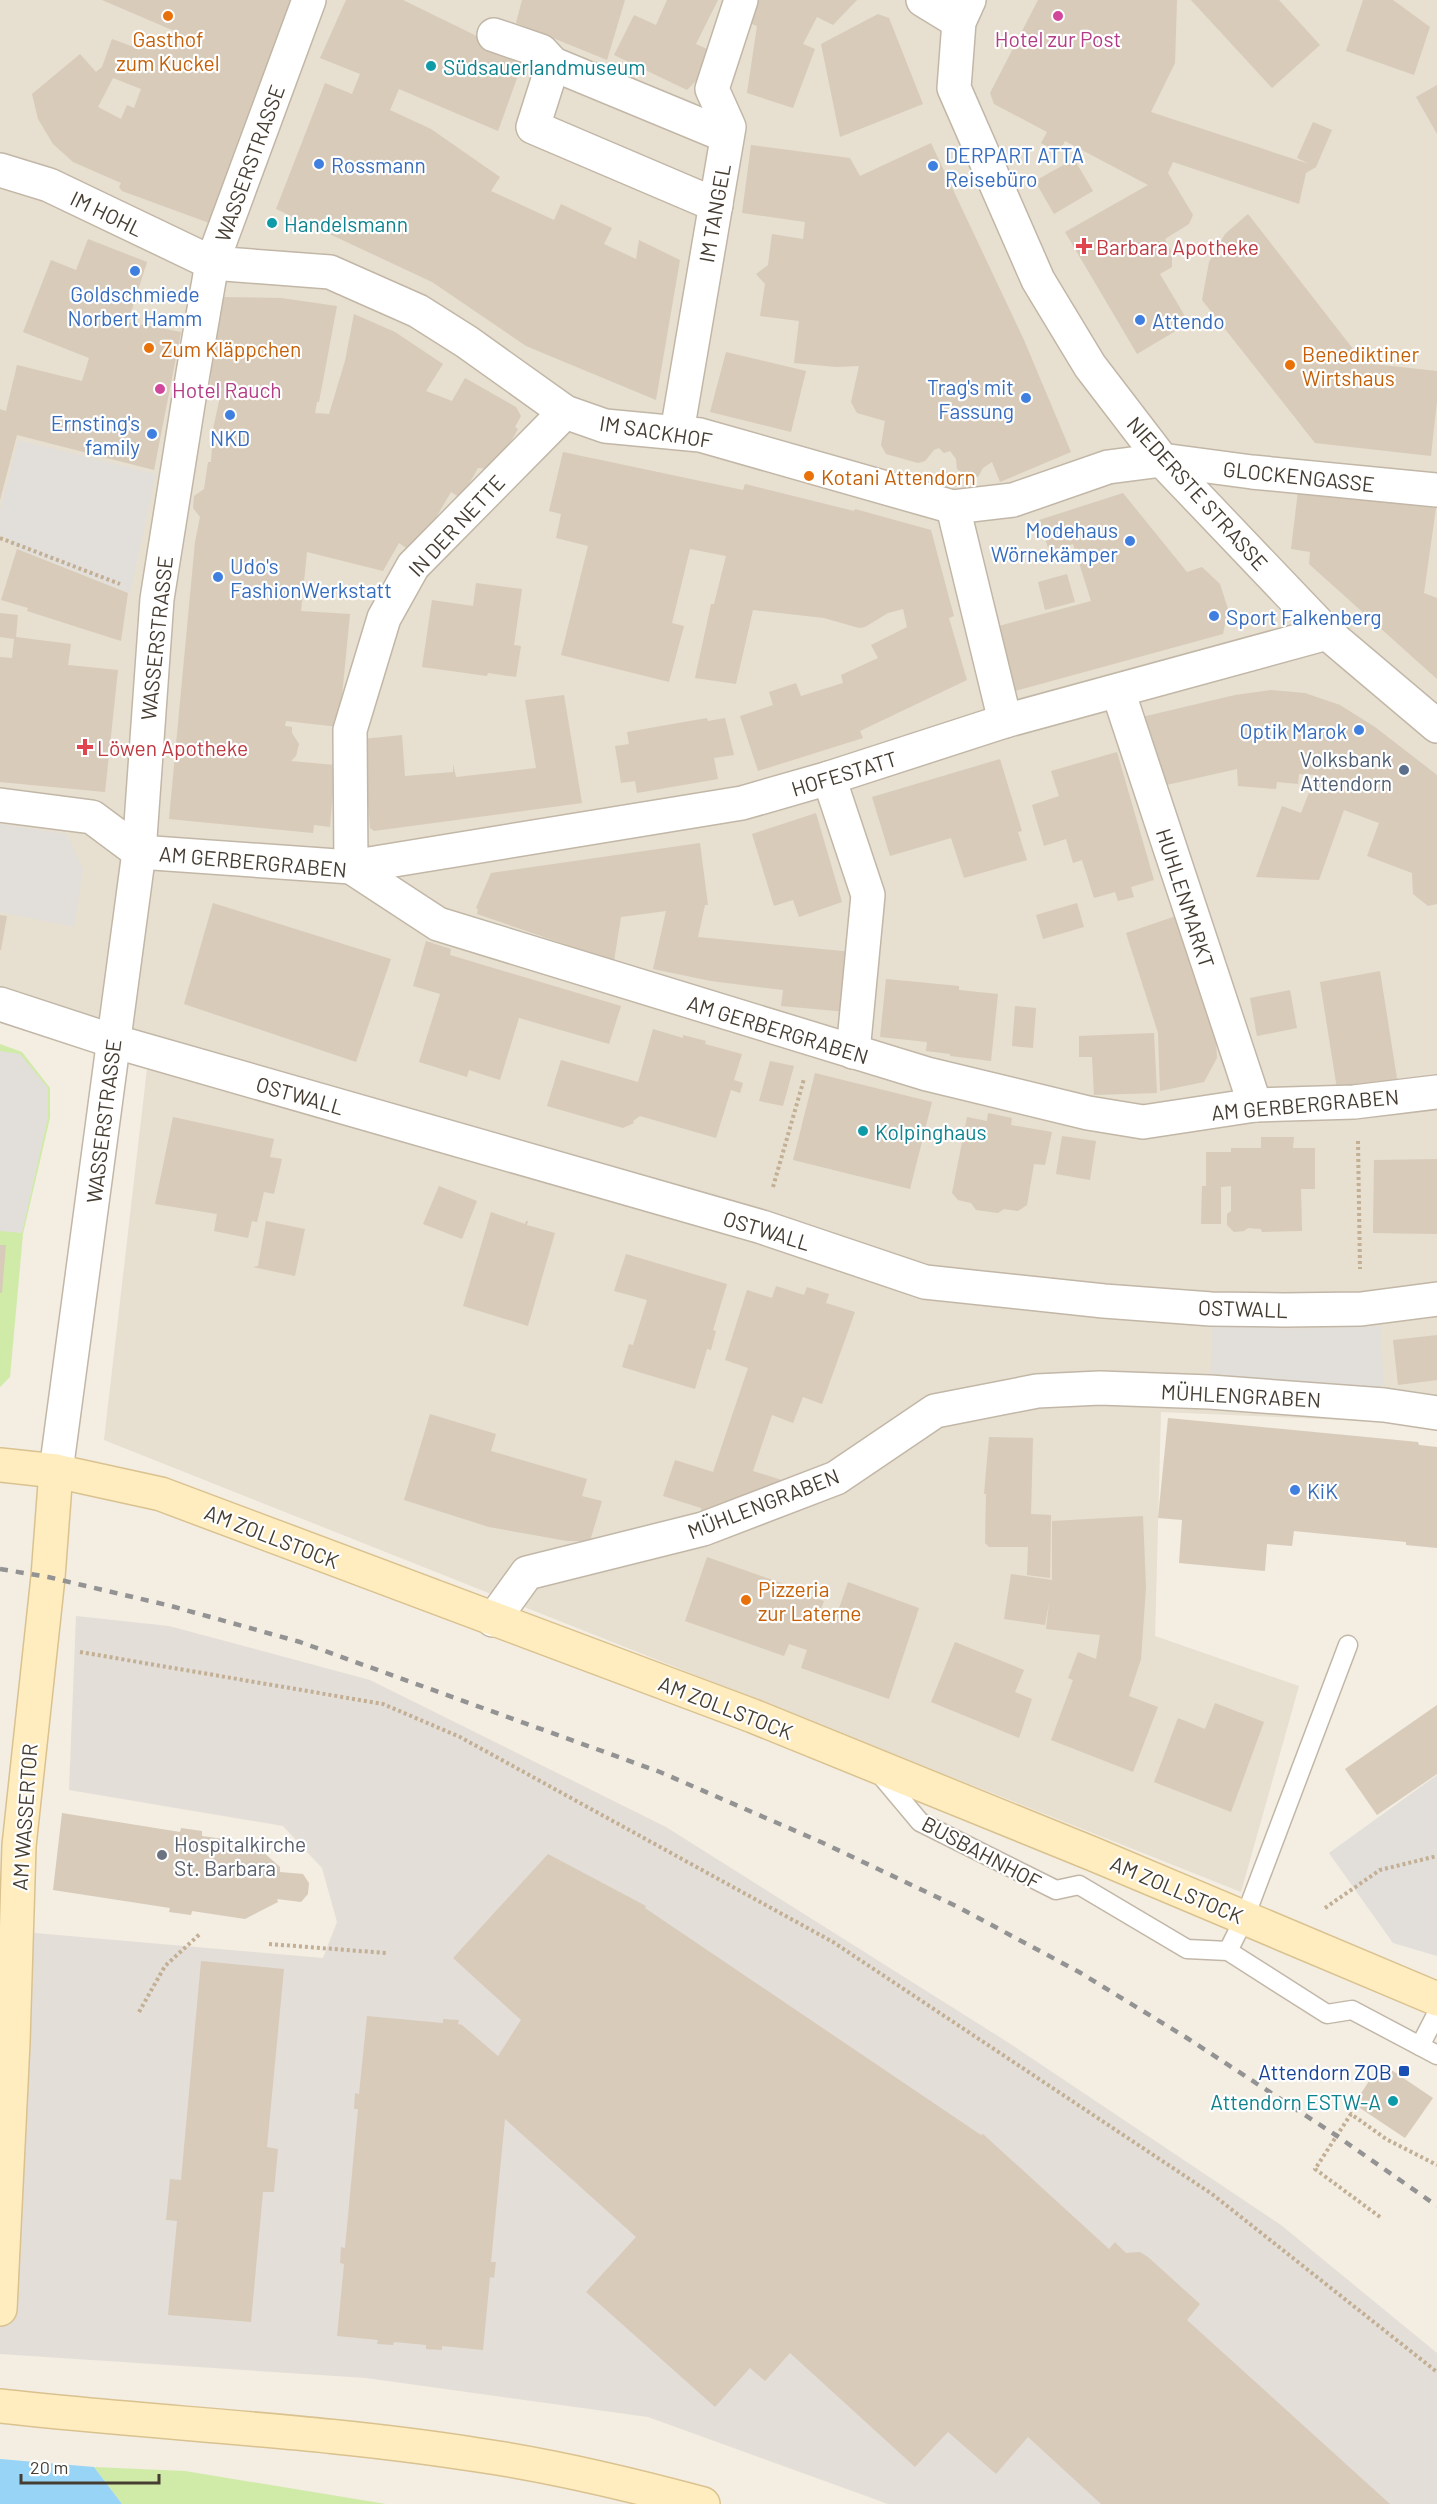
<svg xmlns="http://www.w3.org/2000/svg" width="1437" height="2504" viewBox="0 0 1437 2504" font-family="Barlow,sans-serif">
<rect width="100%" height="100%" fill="#f3ede2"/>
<!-- residential -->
<polygon fill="#e7dfd0" points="0,0 1437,0 1437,1424 1161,1412 1155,1636 1299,1686 1241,1892 104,1440 151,1034 0,989"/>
<!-- industrial -->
<polygon fill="#e4ded8" points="76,1616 169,1626 370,1680 666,1827 1009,2043 1281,2225 1437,2353 1437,2504 888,2504 648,2417 366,2378 0,2354 0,1930 323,1958 337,1922 322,1868 283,1826 69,1790"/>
<!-- green -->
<g fill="#d0eba7">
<polygon points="0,1044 22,1052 50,1088 50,1118 23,1234 10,1377 0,1387"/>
<polygon points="94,2467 185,2471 386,2504 122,2504"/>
</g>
<!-- parking -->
<g fill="#e2dfdb">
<polygon points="18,440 156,474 130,593 19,549 0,534 0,510"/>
<polygon points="0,824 66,834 83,869 74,927 0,912"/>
<polygon points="0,1051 20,1054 48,1088 48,1117 22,1233 0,1231"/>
<polygon points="1212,1324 1291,1329 1381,1326 1384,1405 1210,1392"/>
<polygon points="1437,1775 1437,1956 1393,1943 1329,1853"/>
</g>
<!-- water -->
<polygon fill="#98d4f6" points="0,2459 94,2467 122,2504 0,2504"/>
<!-- building -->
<g fill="#d8cbba" fill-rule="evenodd">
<path d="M102 0H308L212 224 122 191 119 187 121 183 73 162 53 144 38 119 32 94 80 54 96 72 102 67 112 39 139 49 145 34 175 45 179 33ZM113 78 141 89 134 108 127 105 121 119 98 107Z"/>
<polygon points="346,0 403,0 524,59 498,131 399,89 390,110 431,129 500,177 491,191 554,220 561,204 612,228 604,244 636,259 639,240 680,260 656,400 526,346 432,282 276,209 325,83 352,94 360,74 320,58"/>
<polygon points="522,0 625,0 607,60 516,23"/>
<polygon points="667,0 718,0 696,44 707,49 704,73 687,90 614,55 634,15 656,25"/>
<polygon points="754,0 857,0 833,25 817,17 803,44 815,49 793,108 747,93 757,26 747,22"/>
<polygon points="1038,0 1177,0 1175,63 1151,112 1309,164 1297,158 1313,122 1332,130 1316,167 1306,173 1299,204 1173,162 1168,173 1193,215 1189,224 1165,239 1172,253 1172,267 1160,274 1189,323 1137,354 1065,232 1148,185 1065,141 1059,153 1041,143 1047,132 994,104 990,93"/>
<polygon points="1191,0 1279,0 1320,45 1272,88"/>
<polygon points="1363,0 1393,0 1430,27 1414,75 1346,51"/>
<polygon points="878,14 889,18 923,104 840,137 821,44"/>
<polygon points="1437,85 1437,134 1416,97"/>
<polygon points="931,143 1024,340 1071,452 1000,482 992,462 983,468 978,477 963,473 957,469 956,459 950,451 944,453 939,448 934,450 925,461 918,463 886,454 881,445 885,421 857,413 851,402 859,366 836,367 794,363 799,321 760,316 765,284 756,274 768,265 772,234 803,239 805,222 742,213 751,145 850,158 860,176"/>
<polygon points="1074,159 1093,191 1054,214 1035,181"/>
<polygon points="1248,214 1364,363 1437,371 1437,401 1431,456 1315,443 1202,300 1209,262 1225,234"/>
<polygon points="88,239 147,262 128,322 181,332 154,470 17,435 0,500 0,409 6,411 17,365 82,381 89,358 23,332 51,260 76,270"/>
<polygon points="217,297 281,298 337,306 319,402 317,402 315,413 329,414 345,361 354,314 395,332 443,364 426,391 452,401 465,378 516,407 521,416 515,427 518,429 501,459 491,469 478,468 461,498 451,492 434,521 406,548 399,543 383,571 307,552 301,611 350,614 339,727 286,721 285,726 292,727 292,733 299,744 296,756 291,761 335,765 330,827 314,825 313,833 169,819 195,542 200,517 193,508 194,496 204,489 208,462 211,462 212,447 209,447 222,388 210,386"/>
<polygon points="726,352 806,371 791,432 710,412"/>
<polygon points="563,452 743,490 745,484 854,511 855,509 931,530 954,616 949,618 967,680 860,731 863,738 758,771 740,716 773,705 769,692 796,683 801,696 843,683 841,675 878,658 871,645 907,627 903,609 888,613 865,627 859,628 824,618 753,610 736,684 695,678 711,604 714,604 726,556 690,549 672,623 684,626 669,682 561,655 588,546 556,538 561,514 549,511"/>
<polygon points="1298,491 1436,508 1424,593 1437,598 1437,679 1309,564 1310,552 1291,549"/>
<polygon points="1123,493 1187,572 1202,567 1220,584 1228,609 1223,634 1015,691 995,627 1091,601 1073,544 1049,551 1039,520"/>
<polygon points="17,549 128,593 121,641 27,611 28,608 1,600"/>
<polygon points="1067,574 1075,602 1045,610 1038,582"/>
<polygon points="476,583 522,589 514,645 521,646 516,677 488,673 487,676 422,667 432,600 473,606"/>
<polygon points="0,613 18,615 16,637 71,644 68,665 118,670 105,792 0,782 0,657 12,658 14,639 0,637"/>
<polygon points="1271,690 1305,693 1340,705 1375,727 1437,775 1437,904 1428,906 1413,894 1412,873 1367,856 1379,823 1344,810 1319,880 1256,877 1282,806 1301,813 1316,775 1299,774 1298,784 1277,782 1276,789 1238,786 1237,769 1162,786 1142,717 1235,695"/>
<polygon points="564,695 582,803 374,831 370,828 363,739 402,735 405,776 453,772 453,764 456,777 536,768 525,700"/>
<polygon points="707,718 708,721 725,718 734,755 714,758 718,779 637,793 635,781 621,783 615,746 629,744 627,732"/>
<polygon points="1117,752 1154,880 1131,887 1134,897 1118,901 1115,892 1094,898 1082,860 1073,863 1066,839 1044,846 1032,805 1059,796 1051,771"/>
<polygon points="1000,759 1022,831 1018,832 1027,860 964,878 951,838 890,856 872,797"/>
<polygon points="816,813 842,902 799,917 793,900 774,906 752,834"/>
<polygon points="700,843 708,905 705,905 698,937 853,952 847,1012 781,1006 783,990 711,981 653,969 666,911 621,917 614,961 477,914 478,909 476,908 491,873"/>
<polygon points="213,903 391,959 356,1062 184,1004"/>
<polygon points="1077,903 1084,927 1043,939 1036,915"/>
<polygon points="1182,914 1215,1023 1217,1058 1204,1082 1160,1091 1158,1033 1126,933"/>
<polygon points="0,915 7,916 1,950 0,950"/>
<polygon points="426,941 451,949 450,955 621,1006 609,1044 519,1018 500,1080 469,1070 467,1077 419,1062 440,994 413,986"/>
<polygon points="1380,971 1398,1085 1338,1095 1320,982"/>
<polygon points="886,979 959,986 959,990 998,994 991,1061 950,1056 950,1054 926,1051 927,1042 880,1037"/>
<polygon points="1290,990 1297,1028 1257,1036 1250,998"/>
<polygon points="1015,1006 1036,1008 1033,1048 1012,1046"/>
<polygon points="653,1029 683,1038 683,1035 706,1041 705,1044 742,1054 734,1080 743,1083 740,1093 731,1090 716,1138 640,1116 633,1121 634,1123 623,1128 547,1106 561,1060 638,1082"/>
<polygon points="1154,1033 1157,1093 1094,1095 1092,1057 1079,1057 1079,1036"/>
<polygon points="770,1061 794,1066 783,1106 759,1101"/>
<polygon points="815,1073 932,1102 910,1189 793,1160"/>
<polygon points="988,1113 1012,1118 1011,1125 1052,1132 1045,1165 1034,1164 1027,1205 1018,1211 1004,1209 998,1213 976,1210 971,1203 958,1200 952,1193 967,1117 987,1121"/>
<polygon points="173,1117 274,1139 270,1157 282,1159 274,1194 264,1192 257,1222 252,1221 248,1238 214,1231 217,1214 155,1204"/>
<polygon points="1062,1136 1096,1141 1090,1180 1056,1174"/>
<polygon points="1261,1137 1294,1137 1293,1148 1315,1148 1315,1189 1301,1189 1302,1231 1262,1232 1261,1229 1248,1228 1244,1231 1234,1232 1227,1225 1227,1214 1231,1211 1231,1186 1221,1187 1221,1224 1201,1224 1202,1186 1206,1186 1206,1152 1231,1152 1231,1148 1261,1148"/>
<polygon points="1437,1159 1437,1234 1373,1233 1374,1160"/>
<polygon points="439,1186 477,1201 462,1239 423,1224"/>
<polygon points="491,1212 525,1224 526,1221 528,1221 527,1225 555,1233 528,1326 463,1306"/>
<polygon points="266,1221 305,1229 295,1276 253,1267 258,1266"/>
<polygon points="0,1245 6,1245 2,1293 0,1293"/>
<polygon points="626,1254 727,1284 713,1330 716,1331 711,1350 707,1349 695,1389 622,1367 629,1344 633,1345 647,1300 614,1291"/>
<polygon points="776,1286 804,1295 807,1287 829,1294 826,1303 855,1312 822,1404 803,1397 793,1423 772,1415 753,1471 788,1482 789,1485 701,1512 701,1508 663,1496 675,1460 713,1472 748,1368 725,1360 747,1290 772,1298"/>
<polygon points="1437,1335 1437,1380 1398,1385 1393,1340"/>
<polygon points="430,1414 496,1434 491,1451 587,1479 582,1496 602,1501 590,1541 567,1541 489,1527 404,1500"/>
<polygon points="1168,1418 1418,1442 1419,1445 1437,1447 1437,1548 1406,1545 1406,1542 1294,1531 1292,1546 1267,1544 1265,1571 1179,1563 1182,1520 1158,1518"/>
<polygon points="989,1437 1033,1438 1031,1514 1051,1515 1050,1578 1027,1575 1028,1547 989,1547 985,1543 986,1494 984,1494"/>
<polygon points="1143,1516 1146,1587 1141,1659 1129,1696 1158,1707 1133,1772 1051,1740 1073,1680 1068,1678 1078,1652 1096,1659 1100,1635 1046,1629 1049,1603 1045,1625 1004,1619 1011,1574 1052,1580 1052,1521"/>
<polygon points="707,1557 807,1592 806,1595 824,1601 819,1614 835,1620 848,1582 919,1608 889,1699 801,1668 807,1650 789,1644 784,1656 685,1621"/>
<polygon points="955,1642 1024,1670 1015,1692 1032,1699 1019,1738 931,1702"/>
<polygon points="1215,1703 1264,1722 1231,1812 1154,1782 1178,1718 1205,1729"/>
<polygon points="1437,1705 1437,1774 1377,1815 1345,1769"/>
<polygon points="62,1813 180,1832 181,1828 202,1831 202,1836 253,1843 280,1867 280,1872 303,1874 309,1883 308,1894 301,1902 277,1899 278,1902 245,1919 192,1911 191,1915 169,1912 170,1908 53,1890"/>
<polygon points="548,1854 646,1906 645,1908 981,2135 983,2134 1109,2249 1115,2242 1126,2253 1140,2252 1148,2257 1200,2304 1187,2320 1390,2504 1101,2504 1028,2437 996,2474 948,2432 915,2467 790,2353 765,2381 750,2368 715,2407 586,2292 636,2237 505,2119 491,2262 496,2262 494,2278 490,2277 483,2350 442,2346 442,2350 426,2349 426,2345 394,2342 393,2345 377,2344 378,2340 337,2336 344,2264 340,2263 341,2247 345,2248 358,2109 354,2109 355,2093 359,2094 367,2016 443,2023 443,2019 459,2020 458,2024 462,2025 498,2056 521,2020 453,1958"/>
<polygon points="201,1961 284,1969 267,2147 278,2149 274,2192 263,2192 251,2322 168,2315 177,2221 166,2220 170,2179 181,2180"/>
<polygon points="1381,2063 1433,2098 1405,2138 1354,2104"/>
</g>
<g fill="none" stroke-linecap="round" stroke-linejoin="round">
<defs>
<g id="lane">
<polyline points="878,1772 920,1822 1056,1890 1079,1885 1187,1949 1228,1951 1327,2014 1352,2010 1437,2055"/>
<polyline points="1228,1951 1245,1917 1348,1645"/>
<polyline points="1420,2046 1437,2013"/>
</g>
<g id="street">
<polyline points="923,0 959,22"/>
<polyline points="969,0 959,22 954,88 1038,280 1090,366 1162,460 1327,633 1437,726"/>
<polyline points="494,35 541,51 553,64"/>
<polyline points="0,170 49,185 212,263 330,272 418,311 467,342 565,412 605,426 700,435 953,507 1013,500 1108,467 1162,460 1252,472 1437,490"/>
<polyline points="716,205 533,127 553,64 727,136"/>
<polyline points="565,412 413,566 384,618 350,730 351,867 742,803 829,778 1005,721 1327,633"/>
<polyline points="677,432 729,127 712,89 741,0"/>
<polyline points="953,507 1005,721"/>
<polyline points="1118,691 1255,1105"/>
<polyline points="829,778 868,895 853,1052"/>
<polyline points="0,805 92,817 139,852"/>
<polyline points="139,852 351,867 438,924 927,1074 1088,1113 1143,1122 1255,1105 1354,1102 1437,1092"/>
<polyline points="0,1004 113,1041 762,1227 925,1282 1104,1301 1211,1309 1284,1310 1361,1309 1437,1299"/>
<polyline points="56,1471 139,852 157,599 193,373 212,263 309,0"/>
<polyline points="493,1620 527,1573 703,1529 836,1478 935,1411 1037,1391 1100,1388 1210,1392 1384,1405 1437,1413"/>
</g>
<g id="secondary">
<polyline points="0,1465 56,1471 161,1494 753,1716 1093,1854 1437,1999"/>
<polyline points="0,2309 13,2042 19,1846 48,1577 56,1471"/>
<path d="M0 2406C159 2424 320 2430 478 2455 554 2466 629 2484 703 2504"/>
</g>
</defs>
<!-- lane casing -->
<use href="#lane" stroke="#c2b7a7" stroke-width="21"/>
<!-- street casing -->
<use href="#street" stroke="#c2b7a7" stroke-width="36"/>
<!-- secondary casing -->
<use href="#secondary" stroke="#dac28f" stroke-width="36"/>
<!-- path -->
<g stroke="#c2af94" stroke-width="4" stroke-dasharray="3 3" stroke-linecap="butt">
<polyline points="0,538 120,584"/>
<polyline points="1358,1141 1360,1269"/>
<polyline points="773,1187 804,1079"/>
<polyline points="80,1652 383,1704 460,1737 833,1942 1212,2194 1437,2372"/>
<polyline points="1325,1908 1380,1870 1437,1856"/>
<polyline points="269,1944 386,1953"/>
<polyline points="139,2012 165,1966 201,1933"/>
<polyline points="1380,2217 1315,2169 1351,2114 1386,2139 1437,2165"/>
</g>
<!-- lane -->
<use href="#lane" stroke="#fff" stroke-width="18"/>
<!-- street -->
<use href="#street" stroke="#fff" stroke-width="33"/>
<!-- secondary -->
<use href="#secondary" stroke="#ffedc0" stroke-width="33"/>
<!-- rail -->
<polyline stroke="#939393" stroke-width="4.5" stroke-dasharray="8 8" stroke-linecap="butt" points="0,1569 48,1577 171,1606 300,1642 660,1772 821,1842 958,1907 1079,1972 1187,2038 1337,2136 1437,2206"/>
</g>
<!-- markers -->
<g fill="#e8710a" stroke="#fff" stroke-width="2">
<circle cx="168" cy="16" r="6"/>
<circle cx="149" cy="348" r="6"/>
<circle cx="1290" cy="365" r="6"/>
<circle cx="809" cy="476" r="6"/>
<circle cx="746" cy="1600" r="6"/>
</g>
<g fill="#d1479c" stroke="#fff" stroke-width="2">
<circle cx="1058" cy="16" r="6"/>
<circle cx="160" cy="389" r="6"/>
</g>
<g fill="#0f9aa8" stroke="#fff" stroke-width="2">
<circle cx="431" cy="66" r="6"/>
<circle cx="272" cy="223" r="6"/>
<circle cx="863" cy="1131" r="6"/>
<circle cx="1393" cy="2101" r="6"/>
</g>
<g fill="#3f7fe0" stroke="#fff" stroke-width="2">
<circle cx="319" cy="164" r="6"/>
<circle cx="933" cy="166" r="6"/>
<circle cx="135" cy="271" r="6"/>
<circle cx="1140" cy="320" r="6"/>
<circle cx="1026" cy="398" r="6"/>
<circle cx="230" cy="415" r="6"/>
<circle cx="152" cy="434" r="6"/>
<circle cx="1130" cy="541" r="6"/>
<circle cx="218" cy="577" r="6"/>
<circle cx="1214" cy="616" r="6"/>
<circle cx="1359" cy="730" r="6"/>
<circle cx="1295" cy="1490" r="6"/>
</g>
<g fill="#e0444e" stroke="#fff" stroke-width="2">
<path d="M1081 237h6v6h6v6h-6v6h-6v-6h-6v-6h6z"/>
<path d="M82 738h6v6h6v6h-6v6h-6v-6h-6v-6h6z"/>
</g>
<circle fill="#5c6f8a" stroke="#fff" stroke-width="2" cx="1404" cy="770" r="6"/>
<circle fill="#6b7280" stroke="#fff" stroke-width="2" cx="162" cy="1855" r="6"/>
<rect fill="#1a4fb4" stroke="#fff" stroke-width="2" x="1398" y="2065" width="12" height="12" rx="3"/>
<g text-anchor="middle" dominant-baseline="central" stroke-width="4.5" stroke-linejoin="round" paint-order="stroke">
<!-- food labels -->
<g font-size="21" fill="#c56008" stroke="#fff" text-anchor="start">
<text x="168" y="38" text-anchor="middle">Gasthof<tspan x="168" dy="24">zum Kuckel</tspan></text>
<text x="161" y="348">Zum Kläppchen</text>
<text x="1302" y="353">Benediktiner<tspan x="1302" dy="24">Wirtshaus</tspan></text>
<text x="821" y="476">Kotani Attendorn</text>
<text x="758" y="1588">Pizzeria<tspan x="758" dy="24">zur Laterne</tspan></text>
</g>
<!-- hotel labels -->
<g font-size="21" fill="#b23c85" stroke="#fff">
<text x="1058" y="38">Hotel zur Post</text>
<text x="172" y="389" text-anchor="start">Hotel Rauch</text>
</g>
<!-- culture labels -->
<g font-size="21" fill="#0d838f" stroke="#fff" text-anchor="start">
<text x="443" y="66">Südsauerlandmuseum</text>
<text x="284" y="223">Handelsmann</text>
<text x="875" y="1131">Kolpinghaus</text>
<text x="1381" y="2101" text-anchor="end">Attendorn ESTW-A</text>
</g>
<!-- shop labels -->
<g font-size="21" fill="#366cbe" stroke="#fff" text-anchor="start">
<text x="945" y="154">DERPART ATTA<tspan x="945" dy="24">Reisebüro</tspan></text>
<text x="331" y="164">Rossmann</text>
<text x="135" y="293" text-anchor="middle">Goldschmiede<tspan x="135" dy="24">Norbert Hamm</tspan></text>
<text x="1152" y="320">Attendo</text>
<text x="1014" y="386" text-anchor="end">Trag's mit<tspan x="1014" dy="24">Fassung</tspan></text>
<text x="140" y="422" text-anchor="end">Ernsting's<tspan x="140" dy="24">family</tspan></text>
<text x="230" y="437" text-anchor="middle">NKD</text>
<text x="1118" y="529" text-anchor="end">Modehaus<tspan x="1118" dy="24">Wörnekämper</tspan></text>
<text x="230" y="565">Udo's<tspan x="230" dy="24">FashionWerkstatt</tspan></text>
<text x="1226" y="616">Sport Falkenberg</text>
<text x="1347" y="730" text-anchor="end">Optik Marok</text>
<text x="1307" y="1490">KiK</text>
</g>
<!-- street labels -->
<g font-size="21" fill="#453d32" stroke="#fff">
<text transform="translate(249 163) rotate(-70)">WASSERSTRASSE</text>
<text transform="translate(107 213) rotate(26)">IM HOHL</text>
<text transform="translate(714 213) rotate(-80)">IM TANGEL</text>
<text transform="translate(656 431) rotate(9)">IM SACKHOF</text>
<text transform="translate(1299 476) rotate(6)">GLOCKENGASSE</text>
<text transform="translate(1198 493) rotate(48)">NIEDERSTE STRASSE</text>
<text transform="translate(456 525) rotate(-47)">IN DER NETTE</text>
<text transform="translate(156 638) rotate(-84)">WASSERSTRASSE</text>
<text transform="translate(844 773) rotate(-17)">HOFESTATT</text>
<text transform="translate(253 861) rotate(5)">AM GERBERGRABEN</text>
<text transform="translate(1186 898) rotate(72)">HUHLENMARKT</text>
<text transform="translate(778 1029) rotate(17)">AM GERBERGRABEN</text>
<text transform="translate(300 1095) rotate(16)">OSTWALL</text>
<text transform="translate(1305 1104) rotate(-5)">AM GERBERGRABEN</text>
<text transform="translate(103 1121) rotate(-83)">WASSERSTRASSE</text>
<text transform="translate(767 1230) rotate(17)">OSTWALL</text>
<text transform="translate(1243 1308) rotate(2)">OSTWALL</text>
<text transform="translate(1241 1395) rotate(3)">MÜHLENGRABEN</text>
<text transform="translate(763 1503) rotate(-21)">MÜHLENGRABEN</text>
<text transform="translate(272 1536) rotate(21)">AM ZOLLSTOCK</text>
<text transform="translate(726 1707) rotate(21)">AM ZOLLSTOCK</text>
<text transform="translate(24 1817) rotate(-86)">AM WASSERTOR</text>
<text transform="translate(982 1852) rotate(28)">BUSBAHNHOF</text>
<text transform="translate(1177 1889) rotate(23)">AM ZOLLSTOCK</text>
</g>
<!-- health labels -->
<g font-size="21" fill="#be3a42" stroke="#fff" text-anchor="start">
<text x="1096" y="246">Barbara Apotheke</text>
<text x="97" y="747">Löwen Apotheke</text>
</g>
<!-- service labels -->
<g font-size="21" fill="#4e5e75" stroke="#fff" text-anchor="end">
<text x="1392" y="758">Volksbank<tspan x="1392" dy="24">Attendorn</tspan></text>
</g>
<!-- worship labels -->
<g font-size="21" fill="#5b616d" stroke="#fff" text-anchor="start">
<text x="174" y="1843">Hospitalkirche<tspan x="174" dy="24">St. Barbara</tspan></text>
</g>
<!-- transit labels -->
<g font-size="21" fill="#164399" stroke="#fff" text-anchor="end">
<text x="1392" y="2071">Attendorn ZOB</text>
</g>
</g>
<!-- scale -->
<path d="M21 2474v9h138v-9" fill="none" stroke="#453d32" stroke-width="3"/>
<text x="30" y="2474" font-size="18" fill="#453d32" stroke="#ffffff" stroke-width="4.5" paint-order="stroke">20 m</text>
</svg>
